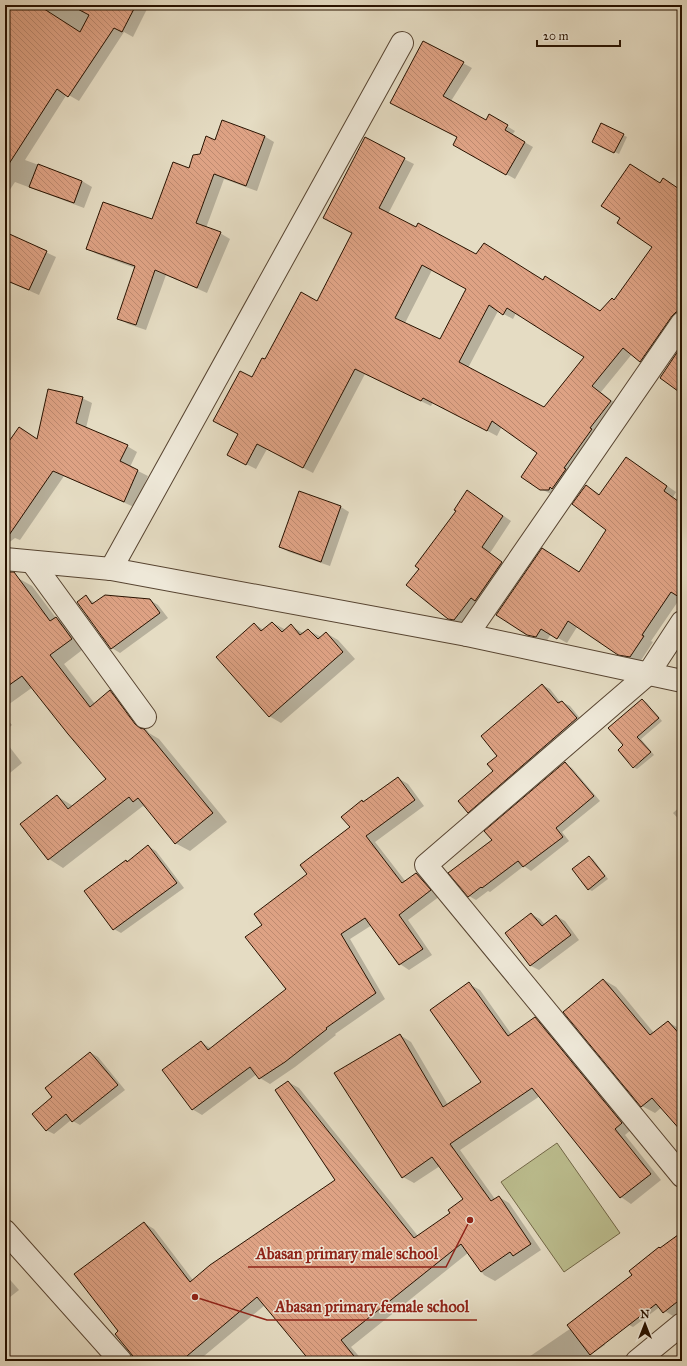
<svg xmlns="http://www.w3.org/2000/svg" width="687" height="1366" viewBox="0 0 687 1366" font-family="'IM FELL Great Primer',serif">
<defs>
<pattern id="building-back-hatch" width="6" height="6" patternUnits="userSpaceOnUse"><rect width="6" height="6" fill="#dea284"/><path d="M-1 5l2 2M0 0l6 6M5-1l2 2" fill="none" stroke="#be8a70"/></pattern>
</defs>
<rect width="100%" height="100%" fill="#e5dcc3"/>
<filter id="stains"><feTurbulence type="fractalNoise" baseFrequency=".005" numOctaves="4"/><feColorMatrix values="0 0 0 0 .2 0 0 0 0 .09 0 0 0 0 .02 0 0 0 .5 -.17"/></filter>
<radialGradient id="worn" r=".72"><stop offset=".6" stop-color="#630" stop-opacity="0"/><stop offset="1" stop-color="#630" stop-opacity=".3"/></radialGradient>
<!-- green -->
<polygon fill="#bcbe8f" stroke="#726848" points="557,1143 620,1233 564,1272 501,1182"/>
<!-- shadow -->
<g fill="#0003" fill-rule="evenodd">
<polygon points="27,5 149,5 133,37 124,32 79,101 67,94 25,160 82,181 92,187 84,208 15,182 5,197 5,41"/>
<polygon points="424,42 472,68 451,101 486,121 490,116 515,131 512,135 533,147 515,179 454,145 458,137 400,107"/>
<polygon points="623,135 627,137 619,154 597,143"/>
<polygon points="264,136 274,142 257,191 224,179 206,228 220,233 230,239 207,293 166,275 146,330 128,324 118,318 135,268 97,254 87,248 153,221 190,170 215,141"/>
<path d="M404 159 414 164 388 214 416 228 477 255 543 281 601 312 612 299 615 300 654 247 660 184 664 179 682 191V321L650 367 632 354 601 392 620 407 551 494 541 489 539 452 502 426 497 436 433 402 431 406 365 374 313 473 267 449 256 469 238 460 239 434 253 378 266 361 318 302ZM432 270 467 289 440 340 405 323ZM498 311 513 319 516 313 585 356 544 408 468 368Z"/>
<polygon points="5,233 56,257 39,295 5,280"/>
<polygon points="82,398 92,403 86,428 127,446 137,452 130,467 148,476 134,507 64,476 20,540 15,538 7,544 5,542 5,448 37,440"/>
<polygon points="682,434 682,445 677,441"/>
<polygon points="627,458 676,492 673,497 682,504 682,597 681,597 651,641 653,642 640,662 629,660 577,627 567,643 551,634 546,642 538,640 528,634 580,573 608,529 586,486 600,495"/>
<polygon points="476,497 511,521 490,553 510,568 463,624 458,623 448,618"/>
<polygon points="341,507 349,512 330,566 289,552 280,547"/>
<polygon points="18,578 32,586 56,618 71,626 86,647 64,664 95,704 110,691 125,700 149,733 159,739 227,822 190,851 175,843 149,810 143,806 63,868 49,859 57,796 73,806 108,779 33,687 5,707 5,587"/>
<polygon points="86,597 95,603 150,600 158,605 168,618 120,653 112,648"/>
<polygon points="273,623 286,630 291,626 303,633 308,630 321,637 326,633 338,640 355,659 281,723 269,716 254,624 264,630"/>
<polygon points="542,685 550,689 561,703 562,702 570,706 584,723 476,816 468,812 494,771 499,756"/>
<polygon points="643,700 647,703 662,721 641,739 654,755 637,769 633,767 625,745"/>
<polygon points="5,717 12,725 5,731"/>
<polygon points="5,741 22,763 5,777"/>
<polygon points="565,764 572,768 600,801 562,832 569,841 531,871 524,866 490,892 488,891 476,900 469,896 493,840"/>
<polygon points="398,778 408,784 424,806 375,842 406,882 416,874 426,880 440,896 408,920 432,955 409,970 400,964 372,925 350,939 385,999 335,1034 336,1035 295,1067 270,1084 260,1078 257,1074 202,1115 192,1109 201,1042 212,1049 287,990 263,925 351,827 362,801 364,802"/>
<polygon points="682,805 682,823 673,813"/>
<polygon points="148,846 156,851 184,888 121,933 114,929 128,862"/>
<polygon points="589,857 593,859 608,879 592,891 588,889"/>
<polygon points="531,914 540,919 545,925 556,916 565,921 579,940 539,970 531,966 506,933"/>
<polygon points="604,980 616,987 654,1033 668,1022 682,1030 682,1131 662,1107 655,1113 642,1106 565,1012"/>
<polygon points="469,984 480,990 512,1035 535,1018 546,1024 632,1129 625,1135 661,1180 631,1204 621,1197 540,1096 460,1150 495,1199 499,1197 509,1203 541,1250 495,1281 484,1275 468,1253 351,1347 363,1361 311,1361 265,1305 198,1361 139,1361 119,1331 144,1223 154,1229 193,1280 337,1181 288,1082 299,1088 418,1236 452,1213 465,1200 440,1166 414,1183 403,1177 400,1035 411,1042 448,1105 483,1082"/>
<polygon points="91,1053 98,1057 125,1090 80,1125 71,1120 54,1134 46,1130 54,1098"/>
<polygon points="5,1132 8,1136 5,1139"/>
<polygon points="682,1238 682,1309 673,1316 665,1311 661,1306 633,1327 625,1323 633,1275 661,1249"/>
<polygon points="5,1274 19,1290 5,1301"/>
<polygon points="583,1320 592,1325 605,1345 581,1361 523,1361"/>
<polygon points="511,1358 516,1361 507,1361"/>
</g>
<!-- building -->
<g fill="url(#building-back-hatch)" stroke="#281200" fill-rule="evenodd">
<polygon points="5,5 38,5 80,32 89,15 70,5 136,5 122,32 114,28 68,97 57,89 5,170"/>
<polygon points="423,41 464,62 443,96 486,120 489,114 508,125 505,130 525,142 506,175 453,145 457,137 390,103"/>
<polygon points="222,120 265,136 246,186 214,174 196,223 221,232 197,288 155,270 136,325 117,319 135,266 86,249 103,202 152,219 173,162 189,168 193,155 200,154 206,136 215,140"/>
<polygon points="601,123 624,134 614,153 592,142"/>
<path d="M365 137 405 158 379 208 416 227 418 223 476 254 484 243 543 280 545 276 600 311 612 298 614 300 652 247 617 223 620 218 601 206 630 164 660 183 663 178 682 191V311L676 312 672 316 640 362 623 348 592 386 611 401 590 428 592 429 564 468 566 469 552 489 550 487 549 490H540L521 477 537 453 492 421 487 431 423 398 421 401 355 369 303 468 257 444 246 465 227 455 238 434 213 421 240 371 252 377 262 358 265 359 301 292 317 301 352 233 323 218ZM422 265 466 289 440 339 395 318ZM489 305 503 315 507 308 584 357 544 407 459 362Z"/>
<polygon points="38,164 82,181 74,203 29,187"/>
<polygon points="5,232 47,251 29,290 5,280"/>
<polygon points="682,345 682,394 660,378"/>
<polygon points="48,389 83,397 76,423 128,445 120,461 138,470 124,502 53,471 5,541 5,447 19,427 37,439"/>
<polygon points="626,457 667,486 664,491 682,504 682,599 671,592 642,635 644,636 630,657 618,655 568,621 557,639 541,629 536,637 527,635 496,615 542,548 579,572 606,530 572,504 586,485 599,495"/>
<polygon points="467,490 503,516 482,547 502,562 475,601 471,598 454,620 448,619 406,585 419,569 415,566 456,511 454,510"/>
<polygon points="299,491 341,506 321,562 279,547"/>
<polygon points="5,572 14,572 50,621 56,617 72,639 50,655 90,707 110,690 135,724 140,728 144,729 213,813 175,844 138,798 133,802 129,797 48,860 20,824 57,795 68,809 106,779 68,734 22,676 5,688"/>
<polygon points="86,595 92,604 105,595 150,599 160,613 111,649 77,602"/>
<polygon points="272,622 282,632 291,624 300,635 308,629 318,639 326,632 343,652 269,717 216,657 254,623 261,631"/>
<polygon points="542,684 558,703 562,701 577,718 468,813 458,801 493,771 487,764 497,756 481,736"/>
<polygon points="642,699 659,718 637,737 651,752 633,768 618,750 623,745 608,728"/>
<polygon points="565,762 594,796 556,828 563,837 523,867 518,861 482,888 481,887 468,897 448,873 492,840 484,831"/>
<polygon points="398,777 415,800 366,836 402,883 416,873 431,890 399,915 423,949 399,965 365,918 341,934 376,993 326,1028 327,1029 285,1062 259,1079 250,1067 192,1110 162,1070 201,1041 208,1050 286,989 245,937 262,925 254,914 307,874 300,865 350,827 341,817 362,800 363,802"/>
<polygon points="148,845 177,883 113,930 84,891 126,860 127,862"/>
<polygon points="589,856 605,876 588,890 572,869"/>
<polygon points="531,913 542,926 556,915 571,935 530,966 505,933"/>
<polygon points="603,979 650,1035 668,1021 682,1037 682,1132 652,1098 641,1107 563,1012"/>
<polygon points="469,982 508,1036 535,1017 622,1123 615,1129 651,1174 620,1198 532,1088 450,1144 491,1201 499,1196 531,1244 513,1256 510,1252 481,1272 461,1244 341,1340 358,1361 310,1361 257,1297 181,1361 137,1361 115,1334 118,1331 74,1274 144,1222 190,1282 210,1265 335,1180 275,1090 288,1081 414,1238 450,1213 448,1210 463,1199 432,1157 402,1178 334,1073 400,1034 443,1107 481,1082 430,1010"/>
<polygon points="90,1052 118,1085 72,1122 66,1114 46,1131 32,1114 52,1097 45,1088"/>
<polygon points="682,1232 682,1298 663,1313 656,1304 590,1355 567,1325 632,1275 629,1271 659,1247 660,1248"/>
</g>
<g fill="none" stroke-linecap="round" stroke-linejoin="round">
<defs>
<g id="minor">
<polyline points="5,559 111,569 467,635 682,681"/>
<polyline points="32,562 145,717"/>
<polyline points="111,569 402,43"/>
<polyline points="682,622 648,674 426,865 682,1176"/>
<polyline points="467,635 682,323"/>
<polyline points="5,1231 121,1361"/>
<polyline points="637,1361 682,1324"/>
</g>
</defs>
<!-- minor casing -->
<use href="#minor" stroke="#574431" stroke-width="24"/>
<!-- minor -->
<use href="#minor" stroke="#eee8d8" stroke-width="22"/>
</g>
<!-- callouts -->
<path fill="none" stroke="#8f2418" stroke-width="1.5" d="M470 1220L446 1267H248M195 1297L267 1320H477"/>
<g fill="#8f2418" stroke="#eee8d8" stroke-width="1.5">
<circle cx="470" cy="1220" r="4"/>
<circle cx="195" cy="1297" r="4"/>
</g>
<g font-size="16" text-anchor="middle" font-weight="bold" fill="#8f2418" stroke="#eee8d8" stroke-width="3" stroke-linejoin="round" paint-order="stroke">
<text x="347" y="1259">Abasan primary male school</text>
<text x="372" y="1312">Abasan primary female school</text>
</g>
<!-- margin -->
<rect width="687" height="1366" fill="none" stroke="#e5dcc3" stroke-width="20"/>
<rect x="6" y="6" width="675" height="1354" fill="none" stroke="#281200" stroke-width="2"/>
<rect x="10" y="10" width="667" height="1346" fill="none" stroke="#281200"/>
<!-- north arrow -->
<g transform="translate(645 1324)" stroke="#eee8d8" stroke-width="3" paint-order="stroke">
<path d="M0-3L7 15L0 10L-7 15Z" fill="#281200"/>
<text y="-6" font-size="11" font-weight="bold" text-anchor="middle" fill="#281200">N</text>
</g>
<!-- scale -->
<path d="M537 40v6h83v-6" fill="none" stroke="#281200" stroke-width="2"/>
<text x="543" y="40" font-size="12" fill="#281200" stroke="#eee8d8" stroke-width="3" paint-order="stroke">20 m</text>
<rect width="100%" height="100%" filter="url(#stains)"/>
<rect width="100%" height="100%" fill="url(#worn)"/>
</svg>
